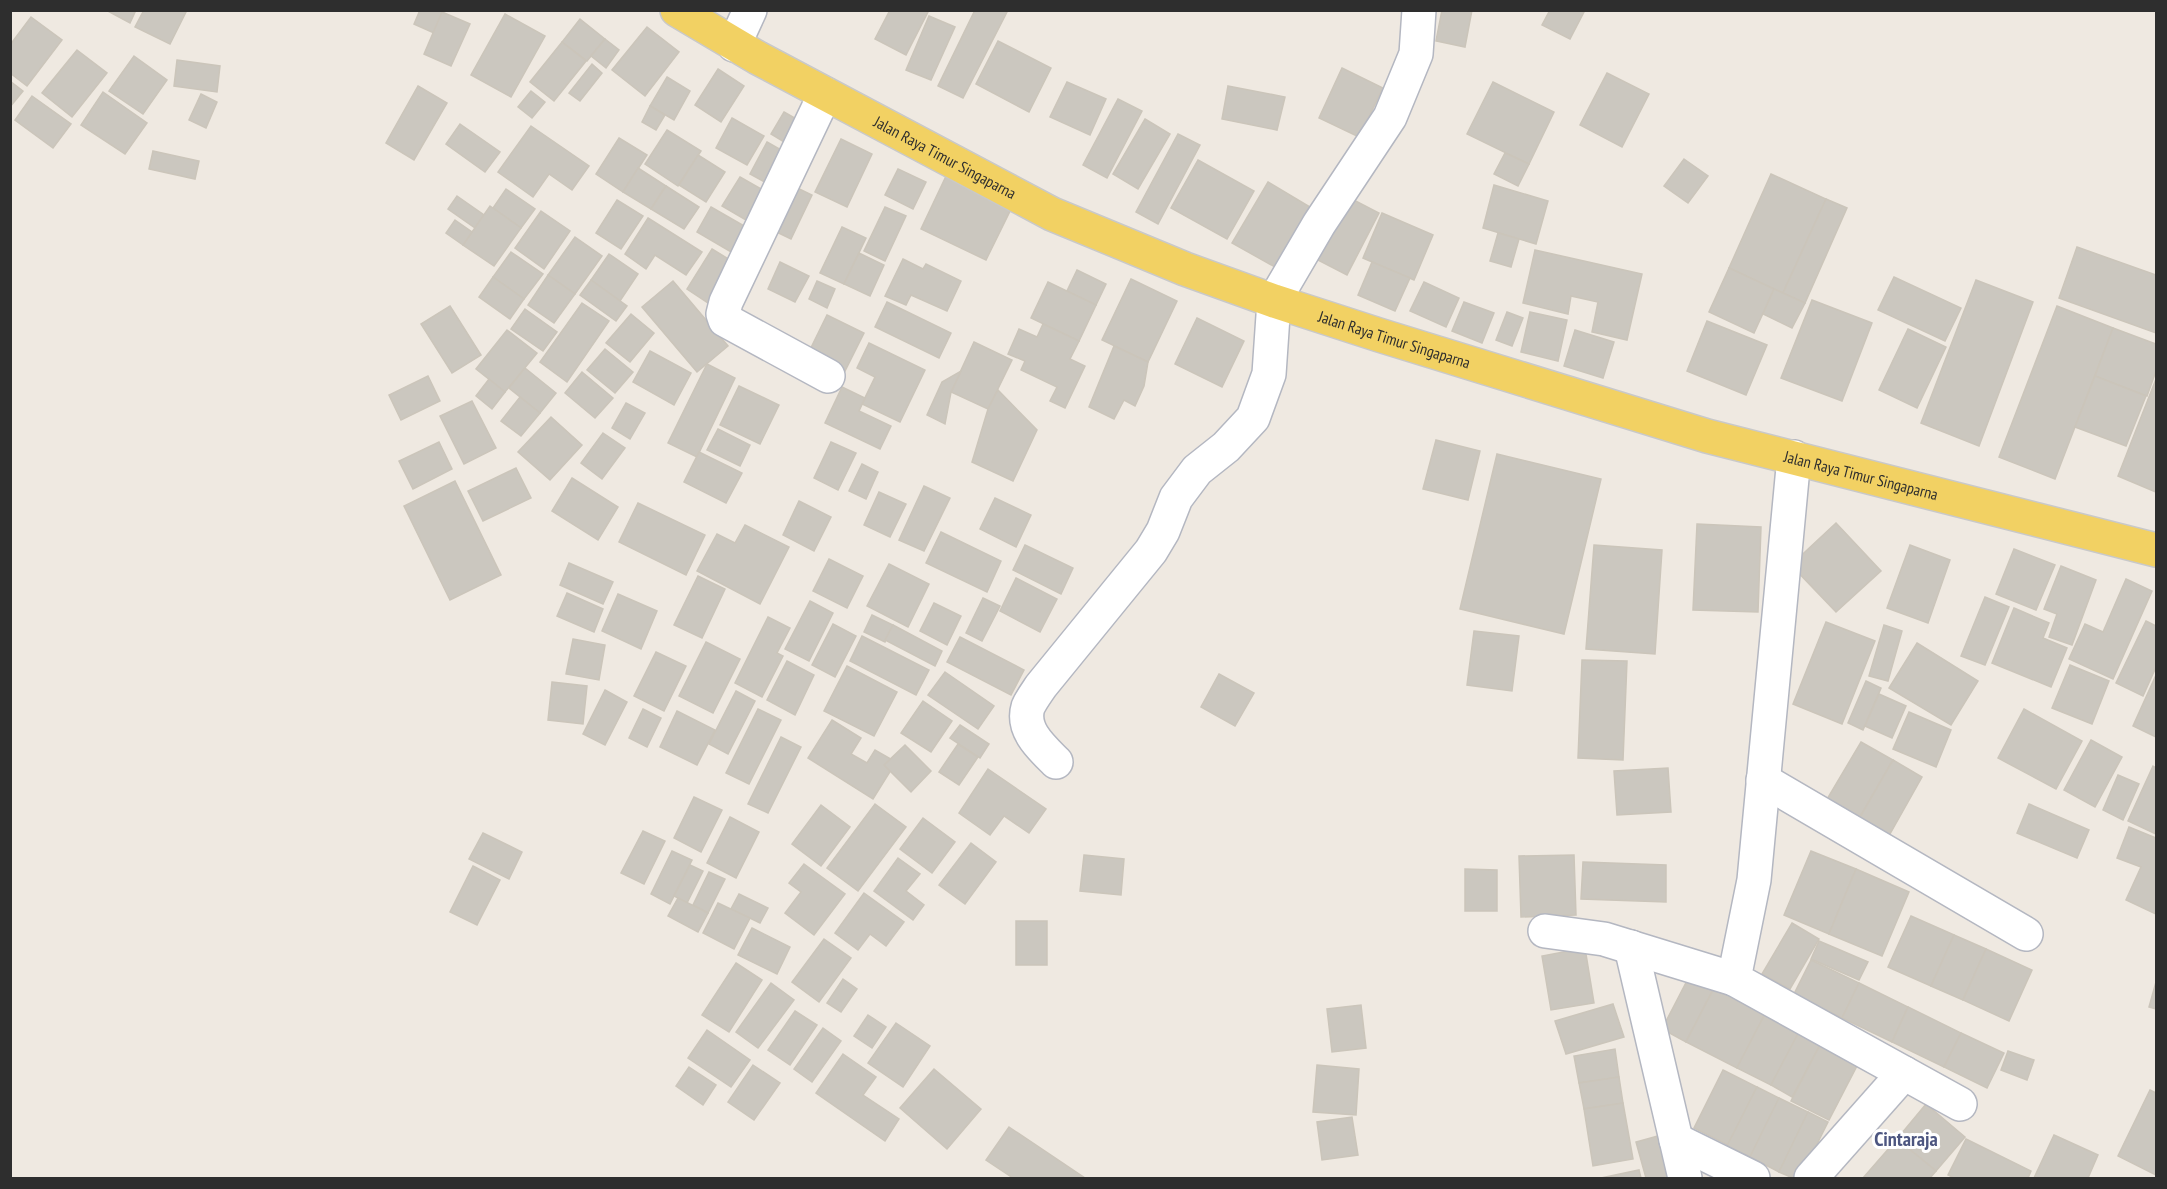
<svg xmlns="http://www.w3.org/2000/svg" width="2167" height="1189" viewBox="0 0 2167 1189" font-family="'PT Sans Narrow',sans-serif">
<rect width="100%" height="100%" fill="#efe9e1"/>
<!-- building -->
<g fill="#cbc7bf" stroke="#cbc5ba" stroke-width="1.5">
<polygon points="106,10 136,10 130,23"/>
<polygon points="144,10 187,10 170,44 135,27"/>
<polygon points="420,10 443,10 434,33 414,24"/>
<polygon points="890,10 929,10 906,55 875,39"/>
<polygon points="975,10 1008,10 963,98 938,86"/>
<polygon points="1442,10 1472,10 1465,47 1436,41"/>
<polygon points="1550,10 1585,10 1570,39 1542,25"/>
<polygon points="442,12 470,24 451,66 424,54"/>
<polygon points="505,14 545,36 511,97 471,75"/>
<polygon points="929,16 955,27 931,80 906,70"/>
<polygon points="31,17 62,40 27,86 10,73 10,45"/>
<polygon points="580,19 605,39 587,61 562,42"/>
<polygon points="647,27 679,52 645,96 612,70"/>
<polygon points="605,39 619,50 606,68 591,56"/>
<polygon points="998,41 1051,68 1029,112 976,84"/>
<polygon points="562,42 586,61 554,101 530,82"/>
<polygon points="77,50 107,73 72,117 42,93"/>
<polygon points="134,56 167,80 143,114 109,91"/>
<polygon points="177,60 220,66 217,92 174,86"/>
<polygon points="592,64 602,73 580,101 569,93"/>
<polygon points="1342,68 1383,88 1359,137 1319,118"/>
<polygon points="718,69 744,86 721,122 695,105"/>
<polygon points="1607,73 1649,94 1622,147 1580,125"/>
<polygon points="667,77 690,91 674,120 650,106"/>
<polygon points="10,81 23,91 10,107"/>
<polygon points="1067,82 1106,99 1090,135 1050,117"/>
<polygon points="1493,82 1554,112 1529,164 1467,134"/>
<polygon points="418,86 447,103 414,160 386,143"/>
<polygon points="1228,86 1285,97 1277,130 1222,119"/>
<polygon points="531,91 545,102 532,118 518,107"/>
<polygon points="103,92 147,123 125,154 81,125"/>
<polygon points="201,94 217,102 206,128 189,120"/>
<polygon points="32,96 71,124 53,148 15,120"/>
<polygon points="1118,99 1142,111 1107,178 1083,165"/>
<polygon points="650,106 665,115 656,130 642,122"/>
<polygon points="784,112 807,125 794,148 771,134"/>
<polygon points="732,118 764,136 747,165 716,148"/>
<polygon points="1145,119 1170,134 1138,189 1113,174"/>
<polygon points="460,124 500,152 485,172 446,144"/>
<polygon points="531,126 589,166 572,190 549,174 533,197 498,172"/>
<polygon points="667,130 701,151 678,186 645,164"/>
<polygon points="1178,134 1200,145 1158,224 1136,212"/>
<polygon points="619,138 647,155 623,192 596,174"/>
<polygon points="841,139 872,154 847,207 815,192"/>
<polygon points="767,142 790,155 772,186 750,174"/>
<polygon points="153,151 199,161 195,179 149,169"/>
<polygon points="1505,153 1529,164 1518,186 1494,174"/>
<polygon points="698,155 725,172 706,202 679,185"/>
<polygon points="1684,159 1708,176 1688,203 1664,186"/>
<polygon points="1198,160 1254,191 1227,239 1171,208"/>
<polygon points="638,168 666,186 651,209 623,192"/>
<polygon points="898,169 926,182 913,209 885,195"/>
<polygon points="948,172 1014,203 986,260 921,229"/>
<polygon points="1771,174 1826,199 1783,293 1729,268"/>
<polygon points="740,177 768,193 751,223 722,206"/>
<polygon points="1268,182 1310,207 1275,267 1232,243"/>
<polygon points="789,184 812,195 791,239 768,228"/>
<polygon points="1494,185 1548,201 1536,244 1483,228"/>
<polygon points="666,186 699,207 684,229 651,209"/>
<polygon points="506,189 535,209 521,228 493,208"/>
<polygon points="1344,195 1379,213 1347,275 1312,257"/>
<polygon points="457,196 484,215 475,228 448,209"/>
<polygon points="1826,199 1847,208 1805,303 1783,293"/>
<polygon points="617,200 643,216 621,249 596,233"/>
<polygon points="490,206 521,228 494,266 463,245"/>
<polygon points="711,207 753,231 738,256 697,232"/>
<polygon points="885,207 906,216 885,261 864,251"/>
<polygon points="541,211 570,231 544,269 515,248"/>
<polygon points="1382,213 1433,235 1414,280 1363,258"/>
<polygon points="648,218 702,252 686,275 655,255 646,269 625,254"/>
<polygon points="455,220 472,232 463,245 446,233"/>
<polygon points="842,227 866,238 844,284 820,273"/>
<polygon points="1498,233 1519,239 1511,267 1490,261"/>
<polygon points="575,237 602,256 575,294 548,275"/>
<polygon points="2077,247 2156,275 2156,333 2059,298"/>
<polygon points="712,249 740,266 714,307 687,289"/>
<polygon points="1535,250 1642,274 1627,340 1592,332 1598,302 1571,296 1568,314 1523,303"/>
<polygon points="511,252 543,274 524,299 493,277"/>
<polygon points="859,253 884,265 870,296 844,284"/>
<polygon points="609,254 638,274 620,301 591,280"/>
<polygon points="903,259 923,269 926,264 961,281 947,311 911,295 906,305 885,296"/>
<polygon points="780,262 809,276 795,302 768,289"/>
<polygon points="1372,262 1410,278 1395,311 1358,295"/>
<polygon points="1729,268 1774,289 1754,333 1709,312"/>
<polygon points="1077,270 1106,284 1096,305 1067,291"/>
<polygon points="548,275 575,294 554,323 528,305"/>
<polygon points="493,277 524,299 510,319 479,297"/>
<polygon points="1894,277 1961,308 1945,341 1878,310"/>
<polygon points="1131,279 1177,301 1148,362 1102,340"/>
<polygon points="591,280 627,306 616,321 580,295"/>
<polygon points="1976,280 2033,302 1979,446 1921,423"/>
<polygon points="673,281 728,346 697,372 642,307"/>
<polygon points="817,281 835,289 827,308 809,299"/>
<polygon points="1048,282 1096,305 1079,341 1031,318"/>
<polygon points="1424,282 1459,298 1446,327 1410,311"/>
<polygon points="1774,289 1805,303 1792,328 1763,314"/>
<polygon points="1812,300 1872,323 1842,401 1781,378"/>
<polygon points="887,302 951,333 939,358 875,327"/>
<polygon points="1464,302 1494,313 1482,343 1452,331"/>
<polygon points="582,303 609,321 567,382 540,362"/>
<polygon points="450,306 481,355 452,373 421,324"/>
<polygon points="2057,306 2113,328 2055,479 1999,457"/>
<polygon points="525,309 557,332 543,351 511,329"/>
<polygon points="1507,312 1523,318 1512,346 1496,340"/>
<polygon points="1530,312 1567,320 1558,361 1521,352"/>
<polygon points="631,314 654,333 630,362 606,343"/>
<polygon points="827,315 864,333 843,375 806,358"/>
<polygon points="1197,318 1244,341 1222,387 1175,364"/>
<polygon points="1707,321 1767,345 1746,395 1687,371"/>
<polygon points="1043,324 1079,341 1070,359 1085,366 1065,408 1050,401 1057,387 1021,370 1025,361 1008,354 1019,329 1037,337"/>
<polygon points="2113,328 2156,344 2156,371 2147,396 2095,376"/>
<polygon points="1908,329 1946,347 1917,408 1879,390"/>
<polygon points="507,330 537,353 505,392 476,369"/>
<polygon points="1575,330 1614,342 1603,378 1564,366"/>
<polygon points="974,342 1012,360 988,409 951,392"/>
<polygon points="869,343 925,370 900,422 862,404 875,377 857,368"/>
<polygon points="1114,346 1148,362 1144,386 1135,406 1124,400 1114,419 1089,407"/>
<polygon points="605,349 633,372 615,393 587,370"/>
<polygon points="650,351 691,373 674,405 633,382"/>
<polygon points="707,364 735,378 697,457 668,443"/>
<polygon points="525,368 556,393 540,413 509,388"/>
<polygon points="961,371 951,392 945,424 927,415 942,382"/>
<polygon points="582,372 613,398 595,418 565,393"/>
<polygon points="428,376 440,401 401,420 389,395"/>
<polygon points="2095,376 2146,396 2126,446 2075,427"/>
<polygon points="489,379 505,392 492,409 476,396"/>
<polygon points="2156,379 2156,492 2118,476"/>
<polygon points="739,386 779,405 760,444 720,425"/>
<polygon points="842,387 865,398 859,411 891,426 880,449 825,423"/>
<polygon points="998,390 1037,430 1013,481 972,462 988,409"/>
<polygon points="520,397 540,413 521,436 501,421"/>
<polygon points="472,401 496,448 464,464 440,416"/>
<polygon points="626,403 645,413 630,439 612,428"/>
<polygon points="551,417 582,445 550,480 518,452"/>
<polygon points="718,429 750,445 740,466 707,450"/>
<polygon points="603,433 625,448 602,479 581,463"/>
<polygon points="1436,440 1480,451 1468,500 1423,489"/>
<polygon points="439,442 452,469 413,489 399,461"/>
<polygon points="831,442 856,453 838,490 814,478"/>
<polygon points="699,452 742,473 726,503 684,482"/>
<polygon points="1497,454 1601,479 1564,634 1460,609"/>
<polygon points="862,464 878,472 866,499 849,491"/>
<polygon points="516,468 531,498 483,521 468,491"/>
<polygon points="572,478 618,507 598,540 552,511"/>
<polygon points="455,481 501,575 450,600 404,506"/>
<polygon points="924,486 950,498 924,551 899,540"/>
<polygon points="879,492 906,504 890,537 864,525"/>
<polygon points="995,498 1031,515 1016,547 980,529"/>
<polygon points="799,501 831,517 814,551 783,535"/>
<polygon points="638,503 705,535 686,575 619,542"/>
<polygon points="1836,523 1881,571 1836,612 1791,565"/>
<polygon points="1697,524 1761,527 1758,612 1693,610"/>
<polygon points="745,525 789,547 760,604 697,571 717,534 735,543"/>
<polygon points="941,532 1001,561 987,592 926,563"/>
<polygon points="1025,545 1073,568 1061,594 1013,570"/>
<polygon points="1594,545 1662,550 1655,654 1586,649"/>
<polygon points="1910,545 1950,560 1928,623 1887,608"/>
<polygon points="2014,549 2055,565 2036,610 1996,594"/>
<polygon points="829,559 863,576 847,608 813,591"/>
<polygon points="569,563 613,582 603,604 560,585"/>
<polygon points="889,564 929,584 908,627 867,606"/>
<polygon points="2061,566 2096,580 2072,645 2049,637 2057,614 2044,609"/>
<polygon points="698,576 725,589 702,638 674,625"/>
<polygon points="1016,578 1057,599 1040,632 1000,611"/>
<polygon points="2126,579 2152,591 2113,679 2069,659 2085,624 2103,632"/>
<polygon points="567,593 603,609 594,632 557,616"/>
<polygon points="618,594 657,611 641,649 602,631"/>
<polygon points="1985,597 2009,607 1985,665 1961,656"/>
<polygon points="983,598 1000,606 982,641 966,633"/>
<polygon points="810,601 833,613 809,661 785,649"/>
<polygon points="934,603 961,616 947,645 920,631"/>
<polygon points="2014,608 2049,623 2043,638 2067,648 2051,687 1992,663"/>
<polygon points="872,615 893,625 885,642 864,632"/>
<polygon points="768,617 790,628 777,653 783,656 762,697 735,683"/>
<polygon points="2146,621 2156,626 2156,667 2143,696 2116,683"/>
<polygon points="1826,622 1875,641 1842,724 1793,704"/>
<polygon points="833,624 856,636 835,677 812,665"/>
<polygon points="893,625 942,651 935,666 885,640"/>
<polygon points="1884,625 1902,631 1888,681 1869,676"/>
<polygon points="1474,631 1519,636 1512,691 1467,685"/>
<polygon points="862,636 929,670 916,695 850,661"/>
<polygon points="960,637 1024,670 1011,695 947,662"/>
<polygon points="573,639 605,645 599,680 566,674"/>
<polygon points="706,642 740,659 713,713 679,696"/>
<polygon points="1917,643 1978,681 1951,725 1889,688"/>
<polygon points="656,652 686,666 664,711 634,696"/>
<polygon points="1582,660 1627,661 1623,760 1578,758"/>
<polygon points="787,661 814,675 795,715 767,700"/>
<polygon points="2070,665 2109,681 2092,724 2052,708"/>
<polygon points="847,666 897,692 874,736 824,711"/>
<polygon points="945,672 994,706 978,729 928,695"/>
<polygon points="1219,674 1254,693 1235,726 1201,707"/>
<polygon points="2156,675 2156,737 2133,726"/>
<polygon points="1866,681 1881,688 1863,730 1848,723"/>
<polygon points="552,682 587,686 583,724 548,720"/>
<polygon points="605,690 627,702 605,745 583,734"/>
<polygon points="736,691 755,701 728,754 709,744"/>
<polygon points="1879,694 1906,706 1892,738 1865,726"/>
<polygon points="923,701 952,721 931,752 901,733"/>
<polygon points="643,709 661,718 647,747 629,738"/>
<polygon points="758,709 781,720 749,784 726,773"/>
<polygon points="2024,709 2082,741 2056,789 1998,758"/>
<polygon points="677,711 715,730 697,765 660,747"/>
<polygon points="1909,712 1951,730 1936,767 1893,749"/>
<polygon points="832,720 861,738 851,754 867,763 875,750 896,762 873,799 808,758"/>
<polygon points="960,725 989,744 980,758 950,738"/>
<polygon points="781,737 801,747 768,813 748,804"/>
<polygon points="2091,740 2122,757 2095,807 2064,790"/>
<polygon points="1861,742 1893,760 1856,824 1823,806"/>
<polygon points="958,744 978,757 959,785 939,772"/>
<polygon points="905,745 931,771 911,792 884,765"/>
<polygon points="1893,760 1922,777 1886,841 1856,824"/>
<polygon points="2153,766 2156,768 2156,834 2128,821"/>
<polygon points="1668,768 1671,812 1617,815 1614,771"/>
<polygon points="988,769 1046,809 1029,833 1004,816 990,835 959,813"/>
<polygon points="2118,775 2139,784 2123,820 2103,810"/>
<polygon points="694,797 722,810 701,852 674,838"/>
<polygon points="875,804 906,827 858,891 827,868"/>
<polygon points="2029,804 2089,830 2077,858 2017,833"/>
<polygon points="821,805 850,827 821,866 792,844"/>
<polygon points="730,817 759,832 736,878 707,863"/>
<polygon points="923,818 955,842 932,873 900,849"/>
<polygon points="2129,827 2156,838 2156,914 2126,900 2141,867 2117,858"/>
<polygon points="643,831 665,841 644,884 621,873"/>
<polygon points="483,833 522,852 509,879 469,859"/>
<polygon points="971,843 996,862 965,904 939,885"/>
<polygon points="672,851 692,860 670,904 651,894"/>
<polygon points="1811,851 1856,869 1829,934 1784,915"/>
<polygon points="1084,855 1124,859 1121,895 1080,891"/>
<polygon points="1574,855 1576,915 1521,917 1519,856"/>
<polygon points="898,858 920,874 906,891 924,905 913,920 874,891"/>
<polygon points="1583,862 1666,865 1666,902 1581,899"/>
<polygon points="804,864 845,894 814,935 785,913 801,892 789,883"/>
<polygon points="690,865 703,871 687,903 674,896"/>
<polygon points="473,866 500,880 477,925 450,912"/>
<polygon points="1465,869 1497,870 1497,911 1465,911"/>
<polygon points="1856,869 1909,892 1882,956 1829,934"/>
<polygon points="709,872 725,879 708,913 693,905"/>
<polygon points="864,893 904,922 886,946 870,934 858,950 835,933"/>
<polygon points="739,894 768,908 760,923 731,909"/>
<polygon points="678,898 708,913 698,932 668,916"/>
<polygon points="718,903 750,918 734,949 703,933"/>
<polygon points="1911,916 1954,935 1931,986 1888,967"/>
<rect x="1016" y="921" width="31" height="44"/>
<polygon points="1792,923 1819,939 1790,989 1762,974"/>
<polygon points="752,928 790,947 777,974 738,955"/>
<polygon points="1954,935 1986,949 1963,1000 1931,986"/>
<polygon points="824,939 851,958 819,1002 792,982"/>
<polygon points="1819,941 1868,962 1859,980 1811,959"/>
<polygon points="1585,948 1594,1003 1551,1010 1542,956"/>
<polygon points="1986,949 2032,970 2009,1021 1963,1000"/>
<polygon points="1811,960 1859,983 1842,1018 1794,994"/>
<polygon points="736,963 762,980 729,1032 702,1015"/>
<polygon points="1691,973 1715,986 1686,1042 1662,1029"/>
<polygon points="843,979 857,989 841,1012 827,1003"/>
<polygon points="2156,982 2156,1009 2149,1007"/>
<polygon points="771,983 794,1000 758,1048 736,1032"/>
<polygon points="1859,983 1908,1007 1892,1042 1842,1018"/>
<polygon points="1715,986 1766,1012 1737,1068 1686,1042"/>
<polygon points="1613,1004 1624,1037 1566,1054 1555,1021"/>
<polygon points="1361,1005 1366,1048 1332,1052 1327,1009"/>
<polygon points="1908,1007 1961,1033 1944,1067 1892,1042"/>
<polygon points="795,1011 817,1025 790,1065 768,1050"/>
<polygon points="1766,1012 1800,1030 1771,1085 1737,1068"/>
<polygon points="868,1015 886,1027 872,1048 854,1036"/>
<polygon points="896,1023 930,1046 903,1087 868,1063"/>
<polygon points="823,1028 841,1041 812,1082 794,1069"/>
<polygon points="707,1030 750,1060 731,1087 688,1058"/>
<polygon points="1800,1030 1822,1041 1792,1097 1771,1085"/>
<polygon points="1961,1033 2004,1053 1987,1088 1944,1067"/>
<polygon points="1822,1041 1860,1060 1829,1120 1791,1101"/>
<polygon points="1615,1049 1619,1077 1579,1083 1574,1056"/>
<polygon points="2008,1051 2034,1060 2027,1080 2001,1070"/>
<polygon points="843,1054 876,1077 863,1095 899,1119 885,1141 816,1093"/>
<polygon points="753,1065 780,1083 754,1120 728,1102"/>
<polygon points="1317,1065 1359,1069 1356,1115 1313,1112"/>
<polygon points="689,1067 716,1085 703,1105 676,1086"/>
<polygon points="934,1069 981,1109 947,1149 900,1108"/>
<polygon points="1723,1070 1757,1087 1728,1145 1694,1128"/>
<polygon points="1619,1077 1623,1103 1584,1109 1579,1083"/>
<polygon points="1757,1087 1779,1098 1750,1157 1727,1146"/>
<polygon points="2150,1090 2156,1093 2156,1175 2118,1156"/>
<polygon points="1779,1098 1808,1112 1779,1172 1750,1157"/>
<polygon points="1623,1103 1633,1159 1593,1166 1584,1109"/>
<polygon points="1926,1104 1965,1137 1936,1171 1897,1139"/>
<polygon points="1808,1112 1828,1122 1800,1178 1793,1178 1779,1172"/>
<polygon points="1352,1117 1358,1155 1322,1160 1317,1122"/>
<polygon points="1009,1127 1085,1178 1013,1178 986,1160"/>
<polygon points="2054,1135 2098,1155 2088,1178 2034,1178"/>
<polygon points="1658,1136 1669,1178 1646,1178 1636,1142"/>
<polygon points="1897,1139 1936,1171 1930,1178 1863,1178"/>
<polygon points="1966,1139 2031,1171 2028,1178 1954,1178 1948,1175"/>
<polygon points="1639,1170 1641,1178 1601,1178"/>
</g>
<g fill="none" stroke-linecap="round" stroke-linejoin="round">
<defs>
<g id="minor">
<polyline points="734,45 750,10"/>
<polyline points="825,94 726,302 723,314 725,320 828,376"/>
<polyline points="1794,457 1754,880 1734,979 1960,1104"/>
<path d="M1056 762C1042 748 1021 730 1028 707 1031 700 1037 692 1041 686L1151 551 1163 531 1176 498 1197 470 1226 447 1253 418 1269 374 1274 301 1319 224 1390 117 1416 54 1419 10"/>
<polyline points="1763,780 2026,934"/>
<polyline points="1545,931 1604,939 1734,979"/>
<polyline points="1631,947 1685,1178"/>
<polyline points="1676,1140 1753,1178"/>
<polyline points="1811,1178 1904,1073"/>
</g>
<g id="major">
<path id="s1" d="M677 10 758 58 1052 214 1185 269 1274 301 1379 335 1707 436 2156 550"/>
</g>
</defs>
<!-- minor casing -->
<use href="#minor" stroke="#b4b7c1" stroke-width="36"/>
<!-- major casing -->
<use href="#major" stroke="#c9c9c9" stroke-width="36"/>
<!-- minor -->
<use href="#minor" stroke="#fff" stroke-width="33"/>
<!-- major -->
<use href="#major" stroke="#f2d163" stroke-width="33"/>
</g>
<g text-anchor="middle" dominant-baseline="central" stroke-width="6" stroke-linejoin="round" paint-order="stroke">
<!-- street labels -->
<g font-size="16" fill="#2e2e2e" stroke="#fff">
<text stroke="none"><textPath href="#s1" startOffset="306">Jalan Raya Timur Singaparna</textPath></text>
<text stroke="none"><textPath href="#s1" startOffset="792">Jalan Raya Timur Singaparna</textPath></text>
<text stroke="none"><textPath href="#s1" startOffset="1278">Jalan Raya Timur Singaparna</textPath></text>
</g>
<!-- quarter labels -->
<g font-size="20" font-weight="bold" fill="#4d5680" stroke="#fff">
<text x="1906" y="1139">Cintaraja</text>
</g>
</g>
<!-- border -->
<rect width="2167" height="1189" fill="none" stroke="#2e2e2e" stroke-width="24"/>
</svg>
